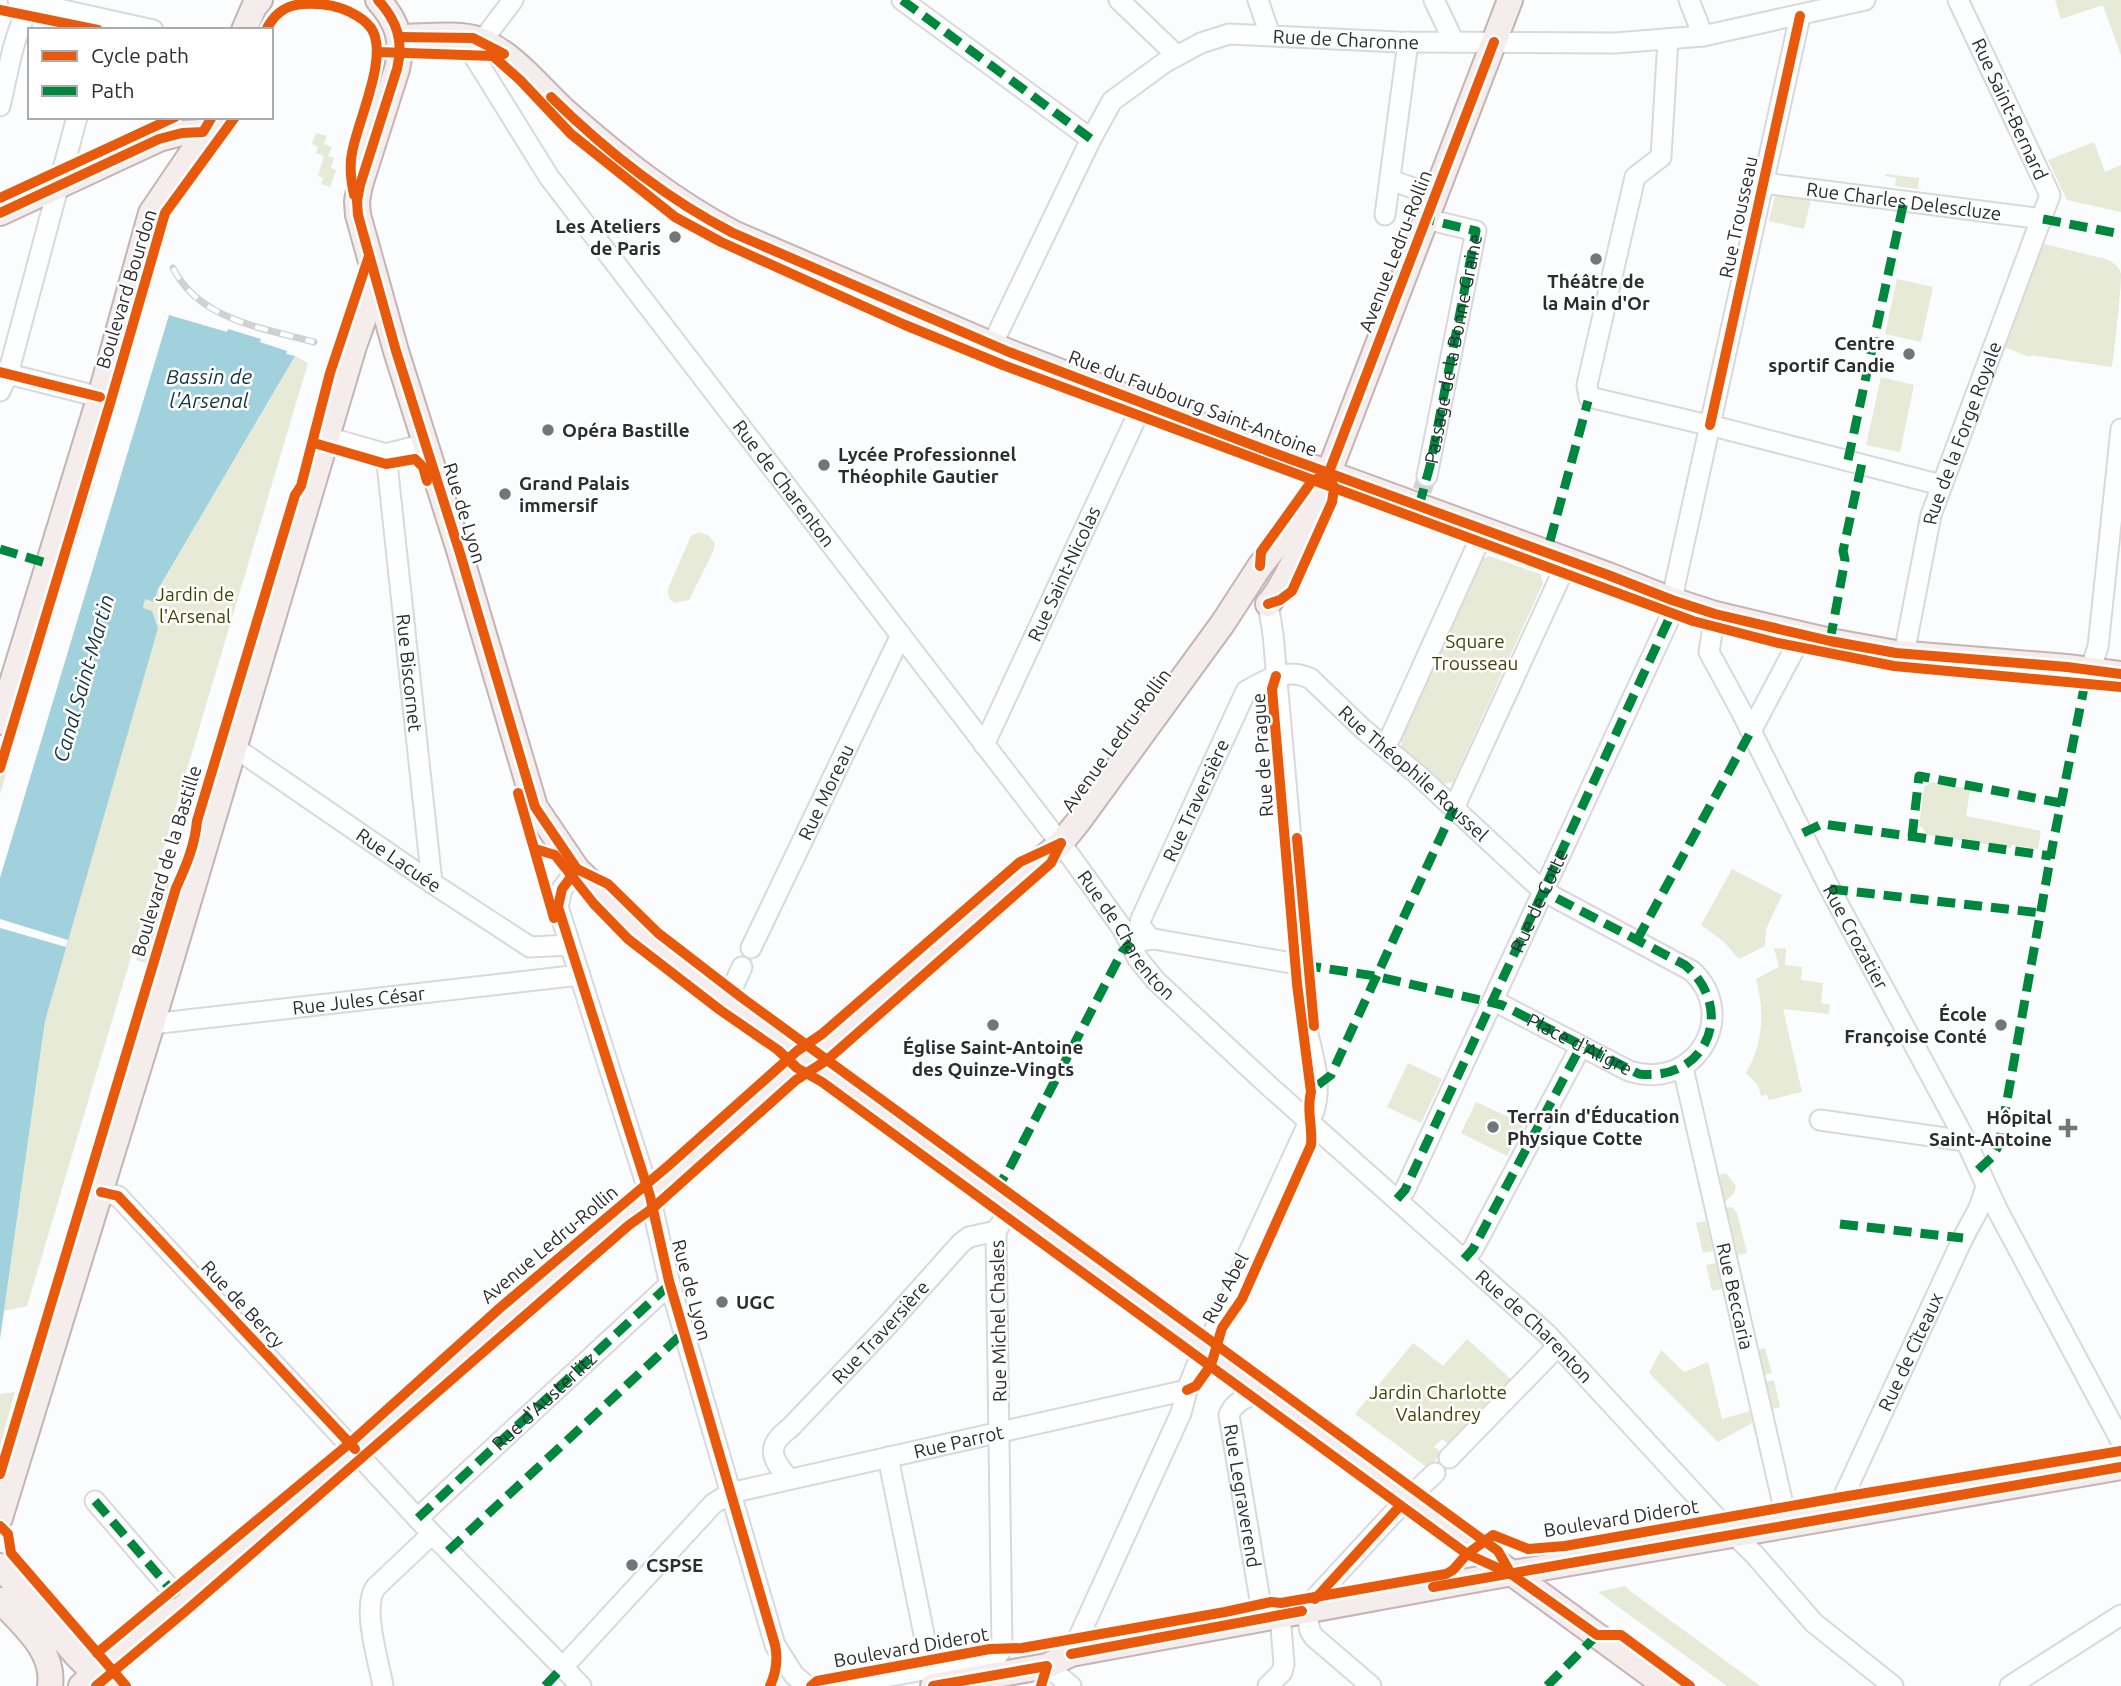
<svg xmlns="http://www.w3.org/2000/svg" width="2121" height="1686" viewBox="0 0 2121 1686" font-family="Ubuntu,sans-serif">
<rect width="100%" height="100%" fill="#fbfcfd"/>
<!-- green -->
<g fill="#e7ead6">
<polygon points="2055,0 2121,0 2121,55 2103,5 2061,19"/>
<polygon points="316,133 327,136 324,144 332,147 328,156 334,158 331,168 336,170 330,187 321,184 323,178 318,176 324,156 316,153 318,147 312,144"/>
<polygon points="2094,142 2105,172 2121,165 2121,212 2067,200 2048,160"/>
<polygon points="1885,174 1919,178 1918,189 1895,186 1896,178 1885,176"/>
<polygon points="1775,195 1811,199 1804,229 1769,221"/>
<path d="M2040 243 2106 259C2113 262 2119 266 2121 274 2121 293 2115 344 2112 367L2031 355 2030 357 2001 346Z"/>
<polygon points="1897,279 1933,287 1921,342 1885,334"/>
<polygon points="295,356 308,363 27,1306 4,1311 45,1021 145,599 155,601 157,589"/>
<polygon points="1881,377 1914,385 1900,452 1866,445"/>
<polygon points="90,481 95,483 75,547 70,546"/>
<polygon points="699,532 709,536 715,544 713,552 689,600 674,603 669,598 668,589 691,536"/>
<polygon points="1489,556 1540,574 1543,583 1453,782 1443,784 1402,747 1400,736 1480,560"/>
<polygon points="55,594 60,595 0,794 0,777"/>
<polygon points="1932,782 1970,789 1966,816 2041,831 2038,849 2012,845 2011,848 1927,835 1922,827 1919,827 1924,787"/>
<polygon points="1732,869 1782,895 1766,929 1765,946 1739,959 1723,941 1701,925"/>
<polygon points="159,880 170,883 146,963 136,960"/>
<path d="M1774 948 1786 949 1785 965 1802 967 1801 980 1823 983 1821 1003 1830 1005 1829 1014 1783 1009 1802 1092 1769 1100 1767 1095 1761 1096 1758 1085 1746 1073C1763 1043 1765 1013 1756 979L1779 967Z"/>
<polygon points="1408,1063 1442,1079 1421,1123 1387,1107"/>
<polygon points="1476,1102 1524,1124 1507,1156 1461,1133"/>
<polygon points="1726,1173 1736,1186 1734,1193 1725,1202 1719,1175"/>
<polygon points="1732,1207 1737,1213 1747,1253 1738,1255 1726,1208"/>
<polygon points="1706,1221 1713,1251 1703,1253 1696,1223"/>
<polygon points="1716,1263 1722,1289 1712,1291 1706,1265"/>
<polygon points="1467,1339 1512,1380 1449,1444 1442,1439 1434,1447 1442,1453 1428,1468 1355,1414 1413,1343 1443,1366"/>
<polygon points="1765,1348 1772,1373 1764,1375 1757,1350"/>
<polygon points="1661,1350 1684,1372 1708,1362 1722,1419 1750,1411 1752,1423 1718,1442 1649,1373"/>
<polygon points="1774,1380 1780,1407 1772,1409 1765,1382"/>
<polygon points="15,1392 0,1446 0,1394"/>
<polygon points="1625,1586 1630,1591 1760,1686 1727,1686 1598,1592"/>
</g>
<!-- water -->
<polygon fill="#a1d1dd" points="169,315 227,332 228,329 261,339 260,342 287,351 286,354 295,356 158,589 154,602 145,599 143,608 152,611 158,628 45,1021 0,1339 0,878"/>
<!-- pier -->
<polygon fill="#fbfcfd" points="0,919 68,940 66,947 0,928"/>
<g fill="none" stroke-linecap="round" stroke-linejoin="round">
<!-- minor-tunnel -->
<polyline stroke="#d2d3d4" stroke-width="19" stroke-dasharray="19 10" stroke-linecap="butt" points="1422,491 1427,476"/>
<defs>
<g id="minor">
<polyline points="18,0 153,30"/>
<polyline points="902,0 1091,139"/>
<polyline points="1119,0 1170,49 1175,56"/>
<polyline points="1258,0 1270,35"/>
<polyline points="1434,0 1454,42"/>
<polyline points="1689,0 1703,36"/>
<path id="s1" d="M462 37 549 177 1071 857 1122 928 1138 959 1156 981 1269 1086 1547 1334 1714 1515 1754 1554 1814 1623 1893 1686"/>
<polyline points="1668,39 1661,157 1635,177 1587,385 1589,397 1725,429 1941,485"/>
<polyline points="482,41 513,0"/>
<path d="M0 106C8 74 14 25 35 0"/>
<polyline points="1391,180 1435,196"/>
<path id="s2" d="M1763 183 2043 219"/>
<polyline points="1385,215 1408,42"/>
<polyline points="1426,219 1476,231 1427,476"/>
<path id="s3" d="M992 345 1091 139 1112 101 1164 63 1201 43 1229 34 1399 42 1615 43 1703 36 1865 0"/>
<polyline points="0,372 100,397"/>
<polyline points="0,391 8,374 77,117"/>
<polyline points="327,437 386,454 425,444"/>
<path id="s4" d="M386 454 432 883"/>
<path id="s5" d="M1715 614 1709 652 1741 711 1830 889 1966 1141 1998 1211 2121 1441"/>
<path id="s6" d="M1904 654 1931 515 2050 195 1958 0"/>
<polyline points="2090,670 2098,647 2121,429"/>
<polyline points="1751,731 1796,646 1800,632"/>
<path id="s7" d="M984 745 1143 403"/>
<polyline points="1385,745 1391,736 1484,530"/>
<path id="s8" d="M234 747 432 883 530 947 570 945"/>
<polyline points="1454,808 1568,560"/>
<polyline points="577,869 562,889 558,907 650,1196 669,1281 775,1645 794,1675 807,1686"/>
<path id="s9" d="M1150 939 1140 925 1141 919 1246 691C1267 679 1288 667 1311 679L1363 729 1417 774 1543 891 1692 971C1740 1016 1695 1092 1629 1071L1502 1005 1492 1002"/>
<polyline points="1139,941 1154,939 1303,965"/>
<path id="s10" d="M751 948 901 635"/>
<polyline points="727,1000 742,967"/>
<path id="s11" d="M152 1024 580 975"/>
<path id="s12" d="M1683 1068 1788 1526"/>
<polyline points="1820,1120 1966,1141"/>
<polyline points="101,1192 118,1196 432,1534 581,1686"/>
<path id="s13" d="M1397 1199 1405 1190 1672 613 1675 584 1800 16"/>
<polyline points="1464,1259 1473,1249 1581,1046"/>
<path d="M1230 1300 1244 1263 1314 1111C1322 1084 1314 1061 1308 1034L1273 634 1268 604"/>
<path id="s14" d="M1262 1391C1249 1396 1234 1401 1229 1415L1263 1618"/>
<polyline points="888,1457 931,1669"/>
<polyline points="1449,1458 1558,1346"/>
<path id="s15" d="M789 1479C771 1458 765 1446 790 1428L886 1327 961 1243 969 1237 996 1231"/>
<polyline points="95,1501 180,1600"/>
<path id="s16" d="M1834 1517 1963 1238 1979 1208 1986 1187"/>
<polyline points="418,1518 670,1284"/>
<polyline points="1071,1654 1181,1413 1187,1390 1196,1367 1221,1317"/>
<polyline points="1047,1666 1071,1686"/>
<path id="s17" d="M563 1667 713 1504 730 1493 1187 1390"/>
<path d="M383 1686C379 1662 361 1606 376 1587L432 1534"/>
<polyline points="834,1686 990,1658 998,1655 1002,1649 996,1231 1011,1208"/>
<polyline points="1268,1686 1282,1672 1284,1664 1280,1615"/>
<polyline points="1371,1686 1314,1637 1310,1631 1306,1610 1316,1597 1400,1506 1435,1473"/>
<polyline points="2010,1686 2121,1615"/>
</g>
<g id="major">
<path d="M378 0C397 21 404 41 397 69L360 185 357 201 358 215 396 351 459 550 535 807 577 869 656 947 1666 1686"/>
<polyline points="244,30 254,7 260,0"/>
<path d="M400 37C422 37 460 32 480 40 514 54 538 86 565 111 617 157 672 201 733 233L1009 352 1271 452 1608 575 1672 600 1715 614 1830 641 1896 653 2067 667 2121 674"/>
<polyline points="0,213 159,139 182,133 203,132"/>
<path d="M1268 604C1282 589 1310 532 1314 511"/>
<polyline points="0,722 103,386 151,213 193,151 212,117"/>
<polyline points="852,1021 1061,843 1078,822 1223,623 1260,566 1303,512 1315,500 1329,472 1510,0"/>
<polyline points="0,1518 152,1024 354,346 376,284"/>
<polyline points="0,1566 77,1656 108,1686"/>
<path d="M0 1600C22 1625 55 1650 50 1686"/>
<polyline points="81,1686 114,1654 670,1180 835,1035"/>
<polyline points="933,1686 1047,1666 1071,1654 1479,1579 2121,1467"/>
</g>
</defs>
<!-- minor casing -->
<use href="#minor" stroke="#d9d9db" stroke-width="23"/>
<!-- major casing -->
<use href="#major" stroke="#c5b4b5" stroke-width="28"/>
<!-- minor -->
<use href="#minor" stroke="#feffff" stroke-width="19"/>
<!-- major -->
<use href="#major" stroke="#f5ecec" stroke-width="24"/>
<defs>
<path id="rail" d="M173 268C199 320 263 328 314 342"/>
</defs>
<!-- rail casing -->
<use href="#rail" stroke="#d0d1d2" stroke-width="7"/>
<!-- rail -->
<use href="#rail" stroke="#fff" stroke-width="4.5" stroke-dasharray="13" stroke-linecap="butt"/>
<!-- quiet -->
<g stroke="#00873e" stroke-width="9" stroke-dasharray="18 9" stroke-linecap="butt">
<polyline points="902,0 1091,139"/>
<polyline points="2043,219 2121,234"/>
<polyline points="1848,460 1904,201"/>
<path id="s18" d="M1419 506 1430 466 1476 231 1426 219"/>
<polyline points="1550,541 1588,401"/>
<polyline points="0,549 49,564"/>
<polyline points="1830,641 1845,560 1843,551 1862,463"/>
<polyline points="1803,833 1822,824 2051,856"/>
<polyline points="1912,837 1919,776 2061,803"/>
<polyline points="1830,889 2041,913"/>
<polyline points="1637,940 1751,731"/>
<path id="s19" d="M1303 965 1375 976 1502 1005 1639 1074C1707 1082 1737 1009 1685 965L1543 891"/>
<polyline points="1318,1085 1331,1075 1454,808"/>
<polyline points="1978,1170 1992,1157 1999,1145 2053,843 2086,678"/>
<polyline points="995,1191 1008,1171 1122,952 1131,942"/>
<polyline points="1397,1199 1405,1190 1668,621 1672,607"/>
<polyline points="1840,1224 1963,1238"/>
<polyline points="1464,1259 1473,1249 1581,1046"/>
<polyline points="95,1501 180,1600"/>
<path id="s20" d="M418 1518 670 1284"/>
<polyline points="448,1551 684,1332"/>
<polyline points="545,1686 563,1667"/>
<polyline points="1547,1686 1597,1635"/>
</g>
<defs>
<g id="cycleway">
<path d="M378 0C397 21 404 41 397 69L360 185 357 201 358 215 396 351 459 550 535 807 577 869 608 884 658 933 741 997 1498 1551 1511 1574"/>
<polyline points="0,10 98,30"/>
<path d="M266 30C274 14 285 5 303 4 319 3 336 5 350 12 358 16 366 21 371 28 390 55 357 122 352 153 349 167 351 181 354 195"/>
<polyline points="400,37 473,38 504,54"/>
<polyline points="377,52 493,56 520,80 571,134 675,217 721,242 905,325 1003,365 1693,621 1778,643 1894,666 2121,687"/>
<path d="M551 97C604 149 667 199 733 233L1009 352 1271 452 1608 575 1672 600 1715 614 1830 641 1896 653 2067 667 2121 674"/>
<polyline points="0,198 175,117"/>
<polyline points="0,213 159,139 182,133 203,132 212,117"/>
<polyline points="0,372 100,397"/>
<polyline points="1710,425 1800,16"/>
<polyline points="314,443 386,464 415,459 423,467 427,481"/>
<polyline points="1260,566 1261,552 1312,481 1323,476"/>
<polyline points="1268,604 1280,600 1292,591 1332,502 1334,489 1329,472 1494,42"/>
<polyline points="0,768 111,400 165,213 235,117"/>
<polyline points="518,793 554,918"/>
<polyline points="1297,838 1314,1026"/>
<polyline points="535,849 555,855 594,904 628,939 720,1010 778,1050 797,1068 822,1082 1467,1554 1511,1574 1597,1635 1621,1635 1690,1686"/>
<path d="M577 869 562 889 558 907 650 1196 669 1281 775 1645C778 1659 776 1673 770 1686"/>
<polyline points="101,1192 118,1196 355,1449"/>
<path d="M1187 1390 1196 1386 1211 1365 1222 1328 1242 1299 1311 1145C1313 1126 1306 1111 1311 1092L1297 984 1272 689 1276 676"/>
<path d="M0 1474 176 888C186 866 195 845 197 821L295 495 301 486 330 373 369 256"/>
<polyline points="0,1526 8,1534 11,1553 126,1686"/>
<polyline points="1433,1587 2121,1467"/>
<polyline points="1315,1599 1400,1506"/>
<polyline points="97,1653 350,1443 501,1307 668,1166 797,1051 822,1034 1020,862 1061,843"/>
<polyline points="1071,1654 1302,1611"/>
<polyline points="96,1686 188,1609 629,1225 653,1208 796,1080 827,1060 1051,863 1061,843"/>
<polyline points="811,1686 817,1681 990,1649 1022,1648 1225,1612 1271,1602 1281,1603 1446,1574 1453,1570 1467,1554 1493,1535 1528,1549 1565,1546 1836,1498 2121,1451"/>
<polyline points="933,1686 1047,1666 1041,1686"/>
</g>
</defs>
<!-- cycleway casing -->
<use href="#cycleway" stroke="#fff" stroke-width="15"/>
<!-- cycleway -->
<use href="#cycleway" stroke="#e8590c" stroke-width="10"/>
</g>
<!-- markers -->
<g fill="#747577" stroke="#fff" stroke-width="2.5">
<circle cx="675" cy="237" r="7"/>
<circle cx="1596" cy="259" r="7"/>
<circle cx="1909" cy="354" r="7"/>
<circle cx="548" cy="430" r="7"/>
<circle cx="824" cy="465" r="7"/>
<circle cx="505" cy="494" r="7"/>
<circle cx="993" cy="1025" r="7"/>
<circle cx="2001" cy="1025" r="7"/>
<circle cx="1493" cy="1127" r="7"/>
<path d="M2064.5 1117.5h7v7h7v7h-7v7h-7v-7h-7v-7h7z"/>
<circle cx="722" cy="1302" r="7"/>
<circle cx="632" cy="1565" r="7"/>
</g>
<g text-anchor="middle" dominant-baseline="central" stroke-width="5" stroke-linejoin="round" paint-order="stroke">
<!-- street labels -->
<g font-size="19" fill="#2c2d2f" stroke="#fff">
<text stroke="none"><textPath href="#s3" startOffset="525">Rue de Charonne</textPath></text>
<text transform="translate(2010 109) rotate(65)">Rue Saint-Bernard</text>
<text stroke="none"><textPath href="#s2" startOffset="142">Rue Charles Delescluze</textPath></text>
<text transform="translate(1738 217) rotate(-78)">Rue Trousseau</text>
<text transform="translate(1395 251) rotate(-69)">Avenue Ledru-Rollin</text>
<text transform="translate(126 289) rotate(-73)">Boulevard Bourdon</text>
<text stroke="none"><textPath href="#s18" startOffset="161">Passage de la Bonne Graine</textPath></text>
<text transform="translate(1193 403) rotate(21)">Rue du Faubourg Saint-Antoine</text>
<text stroke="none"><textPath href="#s6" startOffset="229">Rue de la Forge Royale</textPath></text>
<text stroke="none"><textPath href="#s1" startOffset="551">Rue de Charenton</textPath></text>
<text transform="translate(465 513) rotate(73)">Rue de Lyon</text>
<text stroke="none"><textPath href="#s7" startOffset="189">Rue Saint-Nicolas</textPath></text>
<text stroke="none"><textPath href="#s4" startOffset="220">Rue Biscornet</textPath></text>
<text transform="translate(1116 740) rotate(-54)">Avenue Ledru-Rollin</text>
<text transform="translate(1262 755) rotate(-94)">Rue de Prague</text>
<text stroke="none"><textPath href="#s9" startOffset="483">Rue Théophile Roussel</textPath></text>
<text stroke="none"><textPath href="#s10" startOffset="173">Rue Moreau</textPath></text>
<text stroke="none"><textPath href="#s9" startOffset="154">Rue Traversière</textPath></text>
<text stroke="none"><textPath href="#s8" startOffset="200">Rue Lacuée</textPath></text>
<text transform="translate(166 861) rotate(-73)">Boulevard de la Bastille</text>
<text stroke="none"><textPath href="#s13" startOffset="331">Rue de Cotte</textPath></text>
<text stroke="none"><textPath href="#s1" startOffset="1118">Rue de Charenton</textPath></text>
<text stroke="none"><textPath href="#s5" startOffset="359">Rue Crozatier</textPath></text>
<text stroke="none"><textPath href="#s11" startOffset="208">Rue Jules César</textPath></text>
<text stroke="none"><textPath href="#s19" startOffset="290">Place d'Aligre</textPath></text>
<text transform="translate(549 1244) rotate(-40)">Avenue Ledru-Rollin</text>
<text transform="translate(1225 1288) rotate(-62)">Rue Abel</text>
<text transform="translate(692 1290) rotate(75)">Rue de Lyon</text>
<text stroke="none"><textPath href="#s12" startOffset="234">Rue Beccaria</textPath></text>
<text transform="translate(243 1304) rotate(47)">Rue de Bercy</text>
<text transform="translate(998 1321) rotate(-91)">Rue Michel Chasles</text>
<text stroke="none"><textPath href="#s1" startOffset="1685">Rue de Charenton</textPath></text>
<text stroke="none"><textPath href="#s15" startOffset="194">Rue Traversière</textPath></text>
<text stroke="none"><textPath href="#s16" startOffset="182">Rue de Cîteaux</textPath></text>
<text stroke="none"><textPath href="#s20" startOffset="172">Rue d'Austerlitz</textPath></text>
<text stroke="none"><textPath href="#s17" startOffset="476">Rue Parrot</textPath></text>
<text stroke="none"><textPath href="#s14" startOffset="124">Rue Legraverend</textPath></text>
<text transform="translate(1621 1518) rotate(-9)">Boulevard Diderot</text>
<text transform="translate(911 1647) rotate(-10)">Boulevard Diderot</text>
</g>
<!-- poi labels -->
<g font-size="19" font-weight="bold" fill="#2c2d2f" stroke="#fff" text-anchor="start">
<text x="661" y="226" text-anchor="end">Les Ateliers<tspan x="661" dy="22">de Paris</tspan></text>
<text x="1596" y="281" text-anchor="middle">Théâtre de<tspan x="1596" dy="22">la Main d'Or</tspan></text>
<text x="1895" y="343" text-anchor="end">Centre<tspan x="1895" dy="22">sportif Candie</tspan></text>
<text x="562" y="430">Opéra Bastille</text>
<text x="838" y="454">Lycée Professionnel<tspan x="838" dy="22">Théophile Gautier</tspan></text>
<text x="519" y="483">Grand Palais<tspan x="519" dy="22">immersif</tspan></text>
<text x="1987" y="1014" text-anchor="end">École<tspan x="1987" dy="22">Françoise Conté</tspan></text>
<text x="993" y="1047" text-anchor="middle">Église Saint-Antoine<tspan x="993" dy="22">des Quinze-Vingts</tspan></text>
<text x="1507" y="1116">Terrain d'Éducation<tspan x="1507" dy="22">Physique Cotte</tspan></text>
<text x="2052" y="1117" text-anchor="end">Hôpital<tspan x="2052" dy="22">Saint-Antoine</tspan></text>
<text x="736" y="1302">UGC</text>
<text x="646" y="1565">CSPSE</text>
</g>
<!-- park labels -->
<g font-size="19" fill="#404501" stroke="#fff">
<text x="195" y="594">Jardin de<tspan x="195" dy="22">l'Arsenal</tspan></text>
<text x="1475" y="641">Square<tspan x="1475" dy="22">Trousseau</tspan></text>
<text x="1438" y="1392">Jardin Charlotte<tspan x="1438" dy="22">Valandrey</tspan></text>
</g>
<!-- water labels -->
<g font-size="21" font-style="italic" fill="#13363d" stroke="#fff">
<text x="209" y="376">Bassin de<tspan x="209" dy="24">l'Arsenal</tspan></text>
<text transform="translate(83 678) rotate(-74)">Canal Saint-Martin</text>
</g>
</g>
<!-- legend -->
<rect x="28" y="28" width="245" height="91" fill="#ffffff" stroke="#ababac" stroke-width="2"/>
<rect x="42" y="51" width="35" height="10" fill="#e8590c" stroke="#ababac" stroke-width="2"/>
<text x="91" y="63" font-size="21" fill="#2c2d2f">Cycle path</text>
<rect x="42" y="86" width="35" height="10" fill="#00873e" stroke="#ababac" stroke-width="2"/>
<text x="91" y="98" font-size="21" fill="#2c2d2f">Path</text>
</svg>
